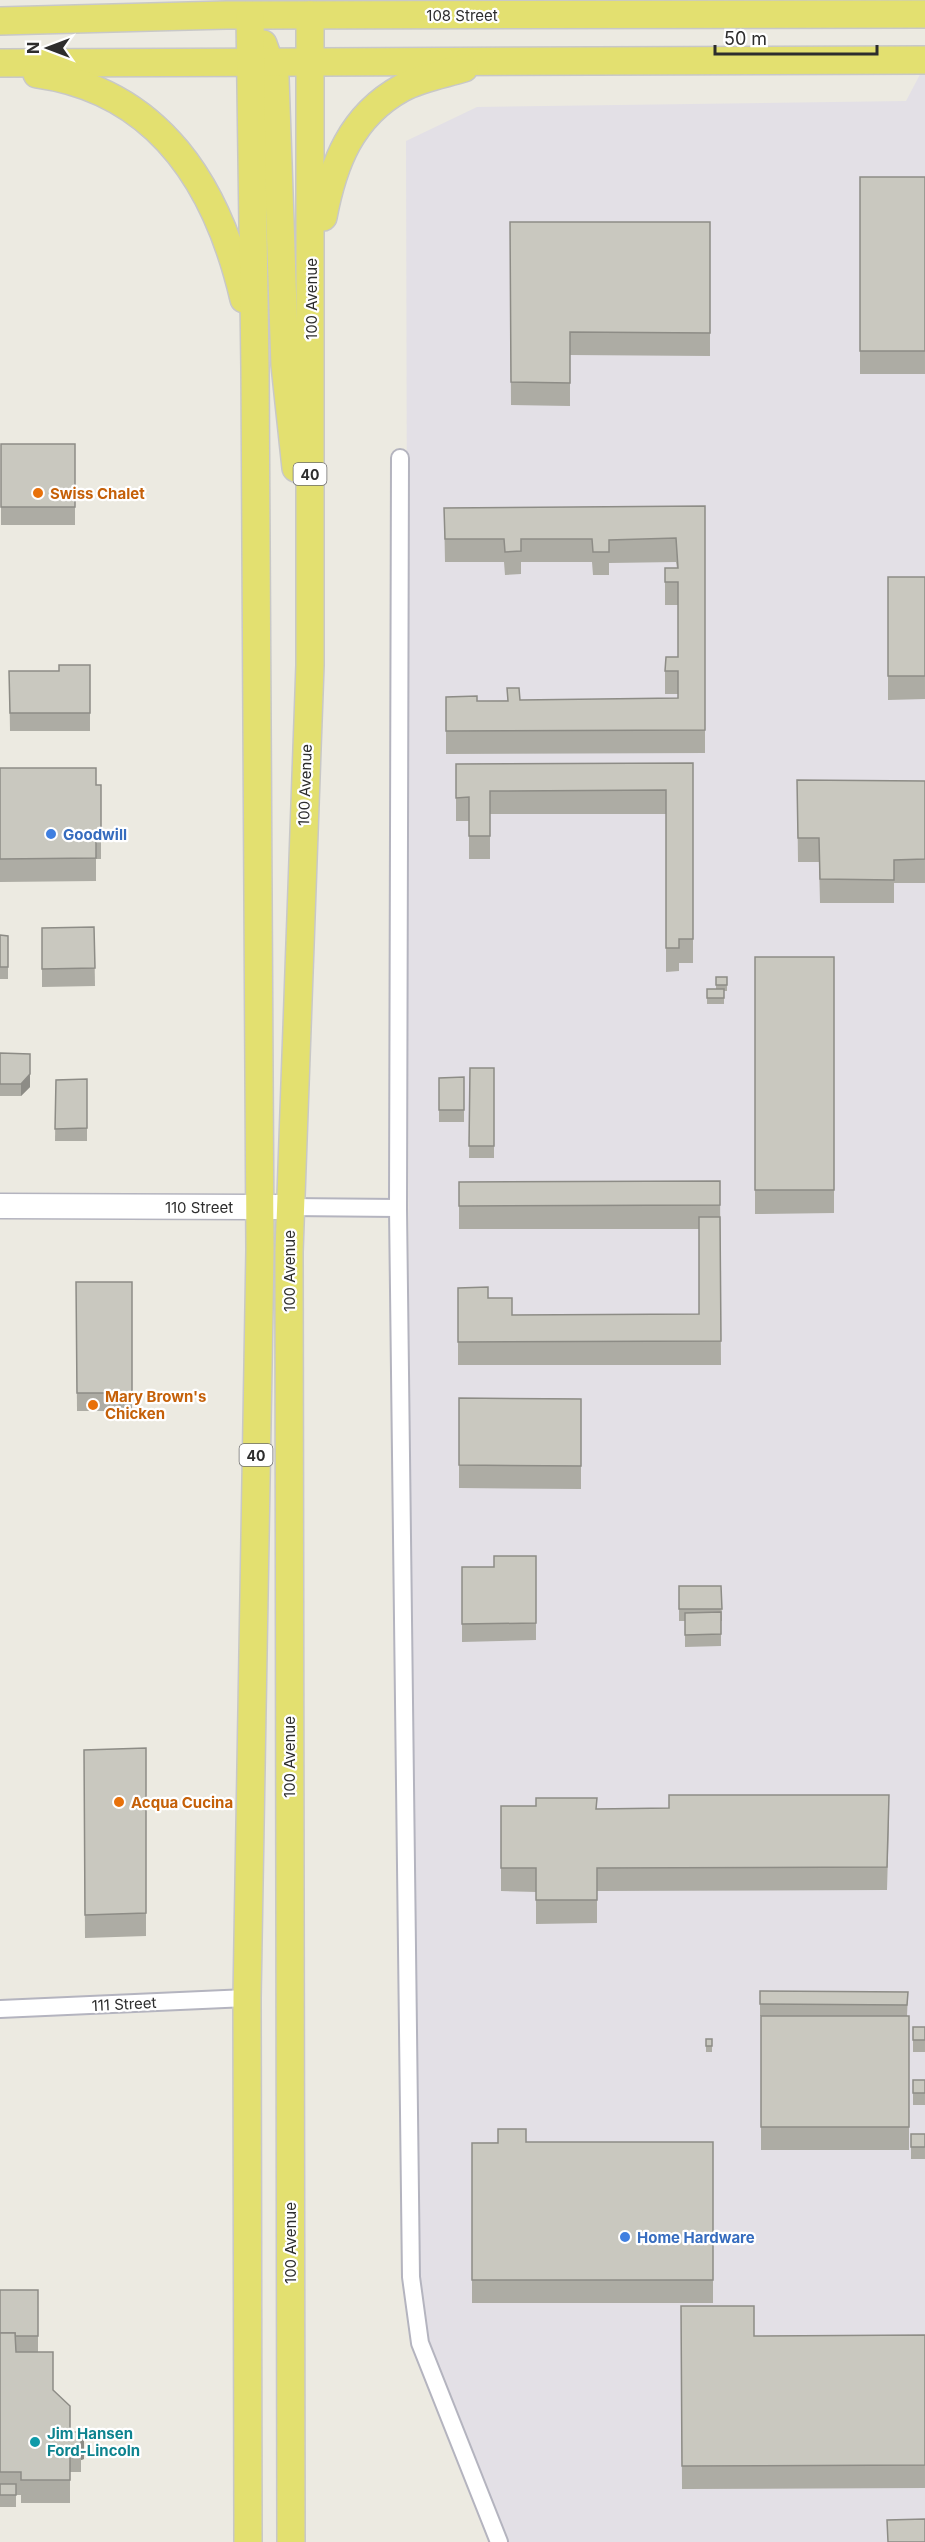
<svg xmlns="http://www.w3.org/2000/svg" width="925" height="2542" viewBox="0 0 925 2542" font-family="Inter,sans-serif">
<rect width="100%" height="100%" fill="#eceae1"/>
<!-- industrial -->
<polygon fill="#e3e0e6" points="925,65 925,2542 499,2542 420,2343 411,2277 406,141 477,107 906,101"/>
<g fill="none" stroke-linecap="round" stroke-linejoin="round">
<defs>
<g id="street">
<polyline points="400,458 398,1208 411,2277 420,2343 499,2542"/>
<polyline points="289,1207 398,1208"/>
<polyline points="0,2009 247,1998"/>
</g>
<polyline id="secondary" points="0,1206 289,1207"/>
<g id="primary">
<polyline points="0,21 226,15 925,14"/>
<polyline points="263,44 275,78 285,365 296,468"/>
<polyline points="0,63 925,60"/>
<path d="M37 74C160 91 218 187 244 299"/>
<path d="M323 217C333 164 351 116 402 88 420 78 444 74 464 68"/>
<polyline points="248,2542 247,1998 260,1250 255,368 250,16"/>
<polyline points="291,2542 289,1252 310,665 310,15"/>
</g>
</defs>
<!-- street casing -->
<use href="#street" stroke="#b4b4bf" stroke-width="20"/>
<!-- secondary casing -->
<use href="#secondary" stroke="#b4b4bf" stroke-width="27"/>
<!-- primary casing -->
<use href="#primary" stroke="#c8c8c8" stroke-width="30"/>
<!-- street -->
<use href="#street" stroke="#fff" stroke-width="16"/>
<!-- secondary -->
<use href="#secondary" stroke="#fff" stroke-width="24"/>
<!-- primary -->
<use href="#primary" stroke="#e3e070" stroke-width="27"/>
</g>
<!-- wall -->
<g fill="#adaca4">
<rect x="860" y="177" width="65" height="197"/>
<polygon points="510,222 710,222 710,356 570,355 570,406 511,405"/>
<rect x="1" y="444" width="74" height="81"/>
<polygon points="705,506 705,753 446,754 446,697 477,701 678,698 678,694 665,694 665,671 678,657 678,605 665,605 665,568 677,568 676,562 609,563 609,575 593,575 592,562 521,562 521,574 505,575 504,562 445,562 444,508"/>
<polygon points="888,577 925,577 925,699 888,700"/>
<polygon points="90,665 90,731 10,731 9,671 59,671"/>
<polygon points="693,763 693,963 679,963 679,971 666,972 666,814 490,814 490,859 469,859 469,821 456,821 456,764"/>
<polygon points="0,768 96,785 101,785 101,859 96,859 96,881 0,882"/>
<polygon points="797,780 925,781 925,883 894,883 894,903 820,903 819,862 798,862"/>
<polygon points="94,927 95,986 42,987 42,928"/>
<polygon points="0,935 8,936 8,979 0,979"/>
<polygon points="755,957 834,957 834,1213 755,1214"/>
<polygon points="716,977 727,977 727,991 724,991 724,1004 707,1004 707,989 716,989"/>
<polygon points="0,1053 30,1087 21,1096 0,1096"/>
<polygon points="470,1068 494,1068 494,1158 469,1158"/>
<polygon points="464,1077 464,1122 439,1122 439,1078"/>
<polygon points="87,1079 87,1141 55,1141 56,1080"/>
<polygon points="720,1181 721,1365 458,1365 458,1288 488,1298 512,1315 699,1314 699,1229 459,1229 459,1182"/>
<polygon points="76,1282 132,1282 132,1411 77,1411"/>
<polygon points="459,1398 581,1399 581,1489 459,1488"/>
<polygon points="536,1556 536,1640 462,1642 462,1567 494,1567"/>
<polygon points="679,1586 721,1586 722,1621 721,1621 721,1646 685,1647 685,1621 679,1621"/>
<polygon points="146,1748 146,1936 85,1938 84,1750"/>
<polygon points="669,1795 889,1819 887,1890 597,1891 597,1923 536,1924 536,1892 501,1891 501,1868 536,1806 597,1809 669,1808"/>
<polygon points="760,1991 908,1992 907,2016 909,2016 909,2150 761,2150 761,2016 760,2016"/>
<rect x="913" y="2027" width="12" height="25"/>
<rect x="706" y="2039" width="6" height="13"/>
<rect x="913" y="2080" width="12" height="25"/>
<rect x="911" y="2134" width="14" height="25"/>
<polygon points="526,2142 713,2142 713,2303 472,2303 472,2143"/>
<polygon points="0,2290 38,2290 38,2352 70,2432 83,2432 84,2459 81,2460 81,2472 70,2472 70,2503 21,2503 21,2495 16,2495 16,2507 0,2507"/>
<polygon points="681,2306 754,2336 925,2335 925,2488 682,2489"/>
</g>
<!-- shaded-wall -->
<g fill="#8d8c86">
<polygon points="30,1074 30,1087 21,1096 21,1084"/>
<polygon points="84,2435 84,2459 81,2460 81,2437"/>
</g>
<!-- building -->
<g fill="#c9c8bf" stroke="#8d8c86" stroke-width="1.5">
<rect x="860" y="177" width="65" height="174"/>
<polygon points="510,222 710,222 710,333 570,332 570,383 511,382"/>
<rect x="1" y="444" width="74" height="63"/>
<polygon points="705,506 705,730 446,731 446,697 477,696 477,701 508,701 507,688 519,688 520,700 678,698 678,671 665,671 666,657 678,657 678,582 665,582 665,568 678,568 676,538 609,540 609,552 593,552 592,539 521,539 521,551 505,552 504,539 445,539 444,508"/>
<rect x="888" y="577" width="37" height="99"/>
<polygon points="59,665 90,665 90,713 10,713 9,671 59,671"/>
<polygon points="693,763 693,939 679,939 679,948 666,948 666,790 490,791 490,836 469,836 469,797 456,798 456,764"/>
<polygon points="0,768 96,768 96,785 101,785 101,836 96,836 96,858 0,859"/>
<polygon points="797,780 925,781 925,859 894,860 894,880 820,879 819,838 798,838"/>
<polygon points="94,927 95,968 42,969 42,928"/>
<polygon points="0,935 8,936 8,967 0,967"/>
<rect x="755" y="957" width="79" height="233"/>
<rect x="716" y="977" width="11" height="8"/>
<rect x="707" y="989" width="17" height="9"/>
<polygon points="0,1053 30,1054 30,1074 21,1084 0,1084"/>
<polygon points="470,1068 494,1068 494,1146 469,1146"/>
<polygon points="464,1077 464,1110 439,1110 439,1078"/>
<polygon points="87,1079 87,1128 55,1129 56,1080"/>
<polygon points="720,1181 720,1205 459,1206 459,1182"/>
<polygon points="699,1217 720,1217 721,1341 458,1342 458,1288 488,1287 488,1298 512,1298 512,1315 699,1314"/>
<polygon points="76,1282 132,1282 132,1393 77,1393"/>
<polygon points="459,1398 581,1399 581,1466 459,1465"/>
<polygon points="494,1556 536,1556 536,1623 462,1624 462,1567 494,1567"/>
<polygon points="679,1586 721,1586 722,1609 679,1609"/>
<polygon points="721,1612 721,1634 685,1635 685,1613"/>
<polygon points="146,1748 146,1913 85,1915 84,1750"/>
<polygon points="669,1795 889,1795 887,1867 597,1868 597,1900 536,1900 536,1868 501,1868 501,1806 536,1806 536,1798 597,1798 596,1809 669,1808"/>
<polygon points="760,1991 908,1992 907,2005 760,2004"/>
<rect x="761" y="2016" width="148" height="111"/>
<rect x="913" y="2027" width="12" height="13"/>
<rect x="706" y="2039" width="6" height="7"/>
<rect x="913" y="2080" width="12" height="13"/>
<polygon points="498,2129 526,2129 526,2142 713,2142 713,2280 472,2280 472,2143 498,2143"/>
<rect x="911" y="2134" width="14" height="13"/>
<polygon points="0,2290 38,2290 38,2336 15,2336 15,2333 0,2333"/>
<polygon points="681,2306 754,2306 754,2336 925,2335 925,2465 682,2466"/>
<polygon points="0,2333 15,2333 16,2352 53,2352 53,2390 70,2406 70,2432 83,2432 84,2435 81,2437 81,2449 70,2449 70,2480 21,2480 21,2472 0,2472"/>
<rect x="0" y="2484" width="16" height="11"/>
<polygon points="925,2519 925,2542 888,2542 887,2520"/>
</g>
<!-- markers -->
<g fill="#e8710a" stroke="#fff" stroke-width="2">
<circle cx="38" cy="493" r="6"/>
<circle cx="93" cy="1405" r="6"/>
<circle cx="119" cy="1802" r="6"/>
</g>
<g fill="#3f7fe0" stroke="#fff" stroke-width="2">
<circle cx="51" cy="834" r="6"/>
<circle cx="625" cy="2237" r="6"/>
</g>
<circle fill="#0f9aa8" stroke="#fff" stroke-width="2" cx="35" cy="2442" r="6"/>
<g text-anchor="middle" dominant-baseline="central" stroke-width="4.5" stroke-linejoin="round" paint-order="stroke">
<!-- shield labels -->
<g fill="#fff" stroke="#6c6c6c" stroke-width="1.5">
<rect x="293.5" y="463" width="33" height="22" rx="4.5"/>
<rect x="239.5" y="1444" width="33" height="22" rx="4.5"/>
</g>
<g font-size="14" font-weight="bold" fill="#2d2d2d">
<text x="310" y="474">40</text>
<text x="256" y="1455">40</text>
</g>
<!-- street labels -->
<g font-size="15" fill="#2d2d2d" stroke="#fff">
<text x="462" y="15">108 Street</text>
<text transform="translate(311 299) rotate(-90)">100 Avenue</text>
<text transform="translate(305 785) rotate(-88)">100 Avenue</text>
<text x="199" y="1207">110 Street</text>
<text transform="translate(289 1271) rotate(-90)">100 Avenue</text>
<text transform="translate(289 1757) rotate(-90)">100 Avenue</text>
<text transform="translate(124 2004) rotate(-3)">111 Street</text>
<text transform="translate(290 2243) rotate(-90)">100 Avenue</text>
</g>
<!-- food labels -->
<g font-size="15" font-weight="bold" fill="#c56008" stroke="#fff" text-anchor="start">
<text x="50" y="493">Swiss Chalet</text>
<text x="105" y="1396">Mary Brown's<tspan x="105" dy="17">Chicken</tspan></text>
<text x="131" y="1802">Acqua Cucina</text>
</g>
<!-- shop labels -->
<g font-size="15" font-weight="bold" fill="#366cbe" stroke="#fff" text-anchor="start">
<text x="63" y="834">Goodwill</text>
<text x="637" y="2237">Home Hardware</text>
</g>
<!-- culture labels -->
<g font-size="15" font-weight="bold" fill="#0d838f" stroke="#fff" text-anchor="start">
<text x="47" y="2433">Jim Hansen<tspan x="47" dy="17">Ford-Lincoln</tspan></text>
</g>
</g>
<!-- north arrow -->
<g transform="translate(48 48) rotate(270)" stroke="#ffffff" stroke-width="4.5" paint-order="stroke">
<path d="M0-4.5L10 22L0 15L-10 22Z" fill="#2d2d2d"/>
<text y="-9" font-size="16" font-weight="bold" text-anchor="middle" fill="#2d2d2d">N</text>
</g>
<!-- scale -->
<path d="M715 45v9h162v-9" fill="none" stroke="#2d2d2d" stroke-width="3"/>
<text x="724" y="45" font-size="18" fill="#2d2d2d" stroke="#ffffff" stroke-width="4.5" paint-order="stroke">50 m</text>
</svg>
